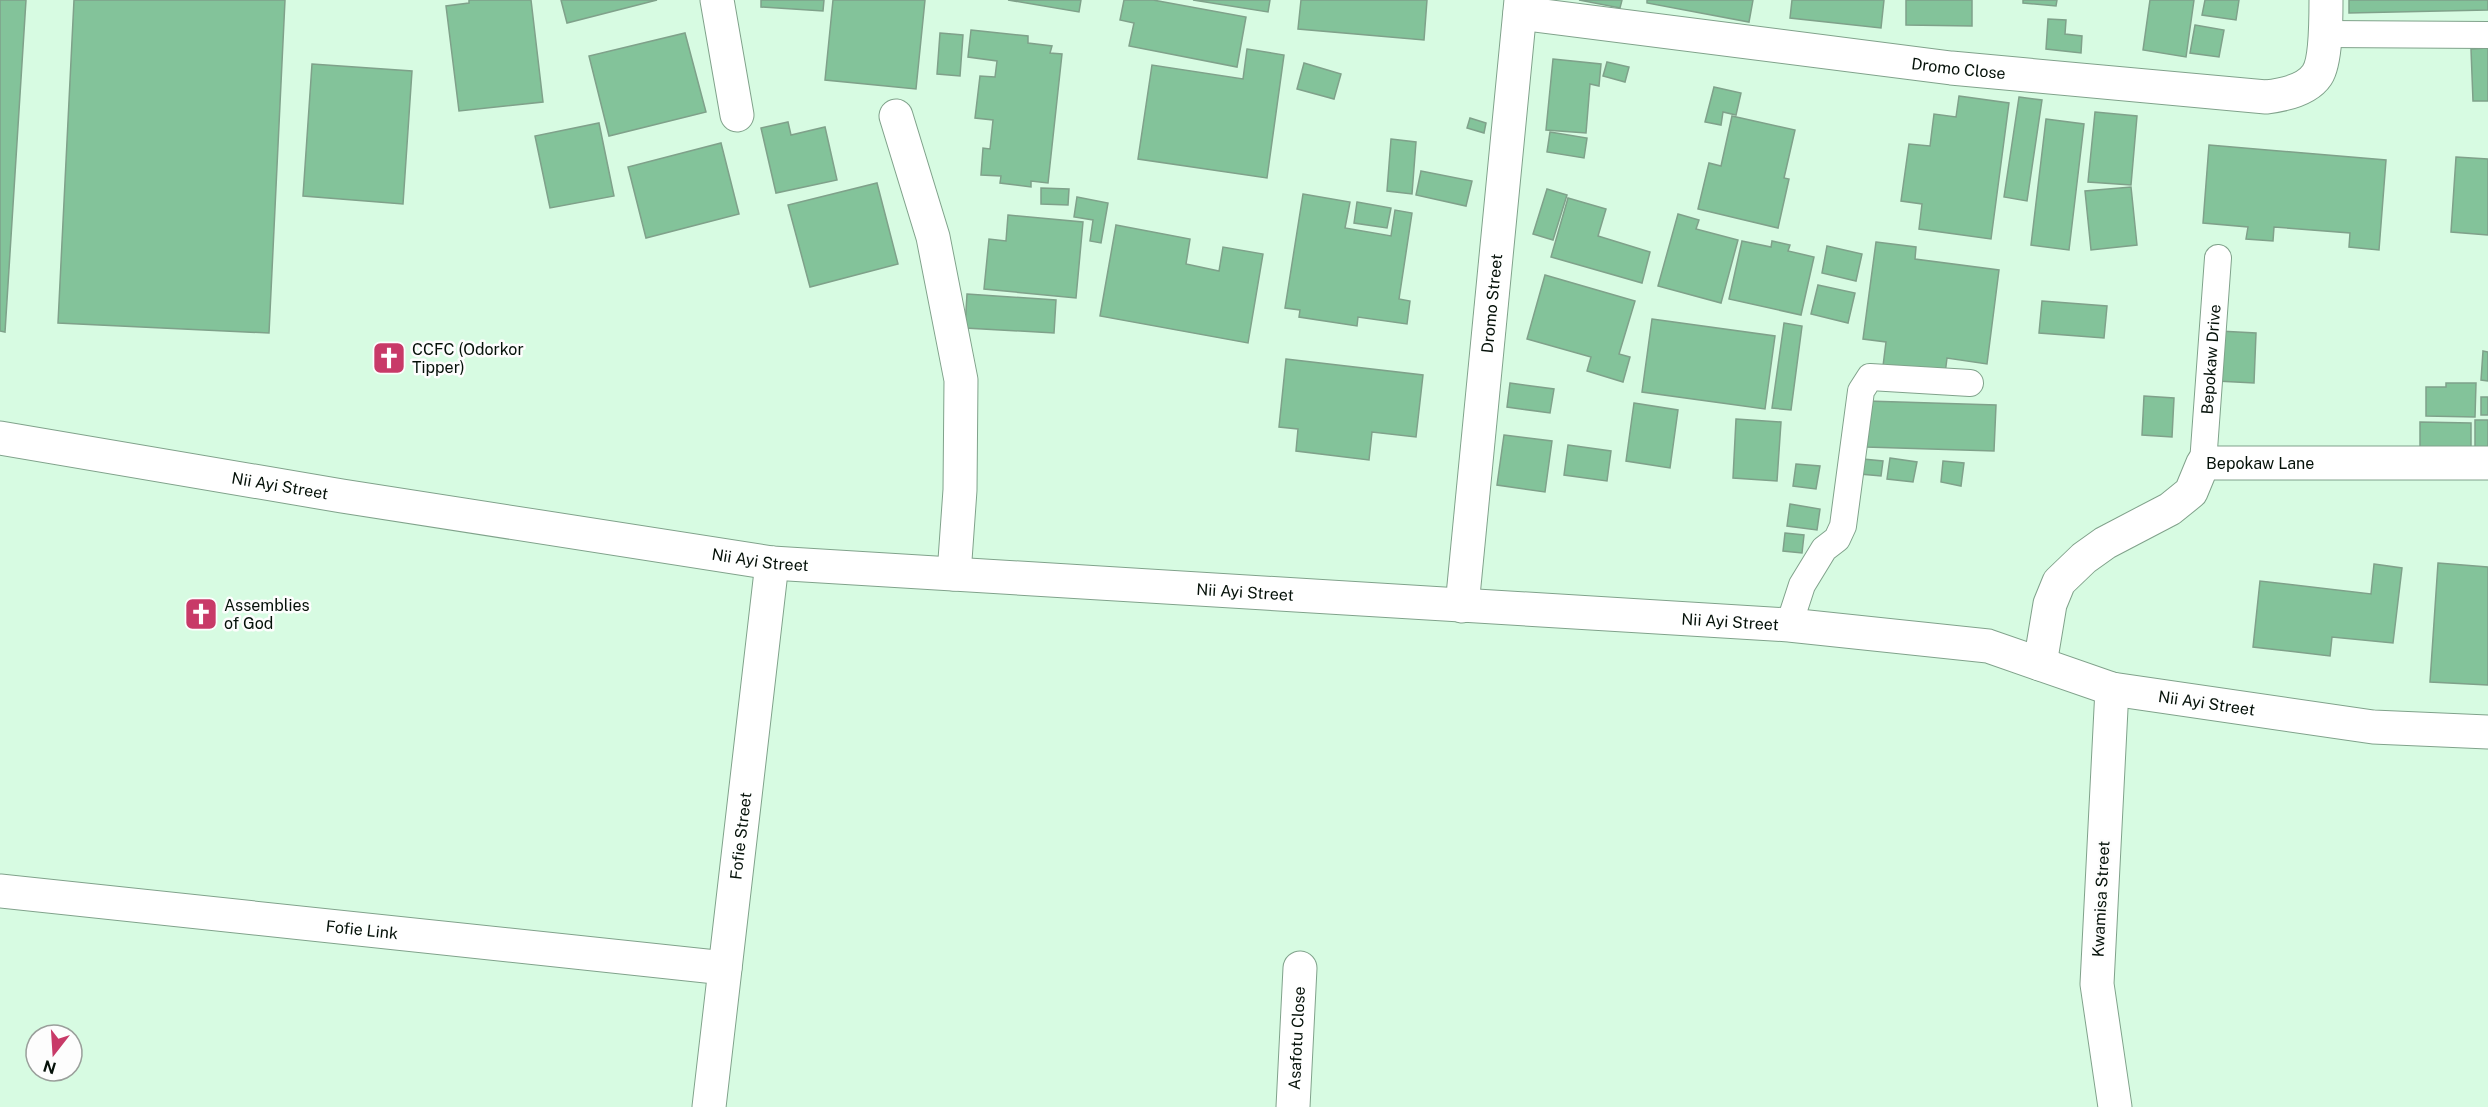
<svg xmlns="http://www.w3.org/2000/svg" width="2488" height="1107" viewBox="0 0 2488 1107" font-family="'Public Sans',sans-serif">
<rect width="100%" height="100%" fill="#d7fbe2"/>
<!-- building -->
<g fill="#83c39a" stroke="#7fa18a" stroke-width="1.5">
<polygon points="0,0 26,0 5,332 0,331"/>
<polygon points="74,0 285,0 269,333 58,323"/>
<polygon points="469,0 531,0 543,102 459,111 446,6 469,3"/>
<polygon points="561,0 657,0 567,23"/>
<polygon points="761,0 824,0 823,11 761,7"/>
<polygon points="833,0 925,0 916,89 825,80"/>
<polygon points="1008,0 1081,0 1079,12"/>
<polygon points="1124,0 1153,0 1246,17 1237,67 1129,46 1134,23 1120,20"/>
<polygon points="1193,0 1270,0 1268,12"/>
<polygon points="1301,0 1427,0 1424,40 1298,29"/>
<polygon points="1579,0 1622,0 1620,8"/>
<polygon points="1647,0 1753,0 1749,22 1647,3"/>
<polygon points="1792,0 1884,0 1881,28 1790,18"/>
<polygon points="1906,0 1972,0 1972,26 1906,25"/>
<polygon points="2023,0 2057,0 2056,6 2023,3"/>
<polygon points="2150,0 2194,0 2186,57 2143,50"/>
<polygon points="2205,0 2239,0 2236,20 2202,15"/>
<polygon points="2349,0 2488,0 2488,10 2349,13"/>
<polygon points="2048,19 2066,20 2065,34 2082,36 2081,53 2046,49"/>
<polygon points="2195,25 2224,30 2219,57 2190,53"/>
<polygon points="971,30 1028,36 1028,43 1052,46 1050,53 1062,54 1048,183 1031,181 1031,187 1000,183 1001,176 981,175 983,148 990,149 993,120 975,118 980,76 995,77 997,61 968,57"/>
<polygon points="685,33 706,112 609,136 589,56"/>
<polygon points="940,33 963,35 960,76 937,74"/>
<polygon points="2488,48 2488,101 2473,101 2471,49"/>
<polygon points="1247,49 1284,55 1267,178 1138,159 1152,65 1243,79"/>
<polygon points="1553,59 1601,64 1599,86 1590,84 1586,133 1546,130"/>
<polygon points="1607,62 1629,67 1625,82 1603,76"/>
<polygon points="1304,63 1341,74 1334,99 1297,89"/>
<polygon points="312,64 412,71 403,204 303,196"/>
<polygon points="1714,87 1741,93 1736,115 1723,112 1721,125 1705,122"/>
<polygon points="1959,96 2009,103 1991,239 1919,229 1922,204 1901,201 1909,144 1930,146 1934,114 1956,117"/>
<polygon points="2019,97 2042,100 2027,201 2004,197"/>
<polygon points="2095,112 2137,116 2131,185 2088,182"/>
<polygon points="1732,116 1795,130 1784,178 1789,179 1778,228 1698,209 1709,163 1721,166"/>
<polygon points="1470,118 1486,123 1484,133 1467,128"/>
<polygon points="2046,119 2084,124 2069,250 2031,245"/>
<polygon points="788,122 791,135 825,127 837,180 776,193 761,128"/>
<polygon points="599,123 614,196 550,208 535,136"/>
<polygon points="1550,132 1587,138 1584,158 1547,152"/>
<polygon points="1391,139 1416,142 1412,194 1387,191"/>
<polygon points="721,143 739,214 646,238 628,167"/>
<polygon points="2209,145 2386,160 2379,250 2349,247 2350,233 2274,227 2273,241 2246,239 2248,227 2203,223"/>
<polygon points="2456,157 2488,159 2488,235 2451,232"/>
<polygon points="1421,171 1472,181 1466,206 1416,195"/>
<polygon points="877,183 898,264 810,287 788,205"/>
<polygon points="2131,187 2137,245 2091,250 2085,191"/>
<polygon points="1041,188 1069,189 1068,205 1041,204"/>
<polygon points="1547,189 1567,195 1553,240 1533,234"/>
<polygon points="1303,194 1350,202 1345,228 1391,236 1395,210 1412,213 1399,299 1410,301 1407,324 1358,317 1357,326 1299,317 1300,310 1285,308"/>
<polygon points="1077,197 1108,203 1101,243 1090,241 1093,220 1074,217"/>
<polygon points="1568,198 1606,209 1598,236 1650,252 1642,283 1551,257"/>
<polygon points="1357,202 1391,208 1387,228 1354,223"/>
<polygon points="1678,214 1699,220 1696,229 1738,240 1721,303 1658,286"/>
<polygon points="1008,215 1083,222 1076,298 984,289 989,239 1006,241"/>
<polygon points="1116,225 1190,239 1186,264 1219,271 1223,247 1263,254 1248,343 1100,316"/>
<polygon points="1742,241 1771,247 1772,241 1790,245 1788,251 1814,257 1801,315 1729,299"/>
<polygon points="1876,242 1916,247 1915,259 1999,270 1987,364 1947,358 1945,374 1883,366 1886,342 1863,339"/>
<polygon points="1827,246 1862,254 1856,281 1822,273"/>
<polygon points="1545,275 1635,301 1619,354 1630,357 1623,382 1587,371 1591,357 1527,339"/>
<polygon points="1818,285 1855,293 1848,323 1811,314"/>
<polygon points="967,294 1056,300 1054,333 965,328"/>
<polygon points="2042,301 2107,306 2104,338 2039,333"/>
<polygon points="1652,319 1775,336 1765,409 1642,392"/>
<polygon points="1784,323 1802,326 1791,410 1772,408"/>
<polygon points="2219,331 2256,333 2254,383 2217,381"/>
<polygon points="2483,351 2488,352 2488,381 2481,380"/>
<polygon points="1286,359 1423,375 1416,437 1372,432 1369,460 1296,451 1298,429 1279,427"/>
<polygon points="1510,383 1554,389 1550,413 1507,407"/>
<polygon points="2446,383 2476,383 2475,417 2426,416 2426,387 2446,387"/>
<polygon points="2144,396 2174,398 2172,437 2142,435"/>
<rect x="2481" y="397" width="7" height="18"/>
<polygon points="1867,401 1996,405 1994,451 1866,447"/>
<polygon points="1634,403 1678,410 1670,468 1626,461"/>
<polygon points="1736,419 1781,422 1777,481 1733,478"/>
<rect x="2475" y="420" width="13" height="28"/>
<polygon points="2420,422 2471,423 2471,452 2420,452"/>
<polygon points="1504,435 1552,441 1545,492 1497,485"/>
<polygon points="1568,445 1611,451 1607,481 1564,475"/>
<polygon points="1890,458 1917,462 1913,482 1887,479"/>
<polygon points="1863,459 1883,461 1881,476 1860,474"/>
<polygon points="1943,461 1964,463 1961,486 1941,482"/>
<polygon points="1796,464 1820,466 1816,489 1793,486"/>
<polygon points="1790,504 1820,509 1817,530 1787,526"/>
<polygon points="1785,533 1804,535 1802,553 1783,551"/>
<polygon points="2438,563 2488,567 2488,685 2430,682"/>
<polygon points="2374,564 2402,568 2393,643 2332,637 2330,656 2253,647 2260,581 2371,594"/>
</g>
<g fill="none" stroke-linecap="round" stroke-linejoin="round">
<defs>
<g id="service">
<polyline points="2326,34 2488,35"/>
<path id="s1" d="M2203 463 2218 258"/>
<polyline points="1789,625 1802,585 1824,549 1837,539 1843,526 1861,391 1870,377 1970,383"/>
</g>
<g id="minor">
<polyline points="717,0 737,115"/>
<path id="s2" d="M1520 13 1951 68 2266 97C2283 95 2307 90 2317 75 2326 62 2326 17 2326 0"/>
<polyline points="896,116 933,237 961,380 960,490 954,574"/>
<path id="s3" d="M0 438 342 496 772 563 1789 625 1988 646 2112 689 2373 727 2488 732"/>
<path id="s4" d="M1462 606 1521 0"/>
<path id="s5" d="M2040 664 2050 604 2059 582 2084 558 2105 543 2170 509 2191 492 2203 463H2488"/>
<polyline points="2112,689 2097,984 2115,1107"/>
<path id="s6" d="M0 891 725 968"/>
<path id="s7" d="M709 1107 772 563"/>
<path id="s8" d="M1293 1107 1300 968"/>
</g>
</defs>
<!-- service casing -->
<use href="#service" stroke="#80a28b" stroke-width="28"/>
<!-- minor casing -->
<use href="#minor" stroke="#80a28b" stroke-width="35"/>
<!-- service -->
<use href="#service" stroke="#fff" stroke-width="26"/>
<!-- minor -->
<use href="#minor" stroke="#fff" stroke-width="33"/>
</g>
<!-- icons -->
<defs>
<symbol id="church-square" viewBox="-11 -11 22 22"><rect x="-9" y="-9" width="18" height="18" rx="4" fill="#c83a68" stroke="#fdfdfd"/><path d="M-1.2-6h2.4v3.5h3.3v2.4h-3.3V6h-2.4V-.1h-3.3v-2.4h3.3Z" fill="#fff"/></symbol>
</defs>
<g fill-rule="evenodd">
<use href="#church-square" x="370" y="339" width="38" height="38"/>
<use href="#church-square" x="182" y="595" width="38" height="38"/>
</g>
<g text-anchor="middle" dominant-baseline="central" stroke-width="5" stroke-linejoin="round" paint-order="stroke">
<!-- street labels -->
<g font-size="16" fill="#051109" stroke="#fdfdfd">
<text stroke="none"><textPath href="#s2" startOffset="442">Dromo Close</textPath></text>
<text stroke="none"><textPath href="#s4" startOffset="304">Dromo Street</textPath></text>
<text stroke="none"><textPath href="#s1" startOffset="104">Bepokaw Drive</textPath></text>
<text stroke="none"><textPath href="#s5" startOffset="334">Bepokaw Lane</textPath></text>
<text stroke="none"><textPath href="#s3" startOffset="284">Nii Ayi Street</textPath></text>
<text stroke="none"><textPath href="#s3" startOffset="770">Nii Ayi Street</textPath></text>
<text stroke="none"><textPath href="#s3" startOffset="1256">Nii Ayi Street</textPath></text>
<text stroke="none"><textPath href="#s3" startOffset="1742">Nii Ayi Street</textPath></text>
<text stroke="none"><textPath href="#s3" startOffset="2228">Nii Ayi Street</textPath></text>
<text stroke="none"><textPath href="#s7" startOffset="273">Fofie Street</textPath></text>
<text transform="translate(2101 899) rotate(-87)">Kwamisa Street</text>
<text stroke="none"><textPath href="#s6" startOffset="364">Fofie Link</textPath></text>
<text stroke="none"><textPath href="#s8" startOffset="69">Asafotu Close</textPath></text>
</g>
<!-- poi labels -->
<g font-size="16" fill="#051109" stroke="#fdfdfd" text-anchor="start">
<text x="412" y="349">CCFC (Odorkor<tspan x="412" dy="18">Tipper)</tspan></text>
<text x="224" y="605">Assemblies<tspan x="224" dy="18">of God</tspan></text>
</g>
</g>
<!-- north arrow -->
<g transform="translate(54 1053) rotate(197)"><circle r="28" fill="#fdfdfd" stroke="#9a9f9b" stroke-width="1.5"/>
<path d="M0-4.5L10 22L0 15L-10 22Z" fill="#c83a68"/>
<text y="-9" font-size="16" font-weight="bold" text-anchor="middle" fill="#051109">N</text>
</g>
</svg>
